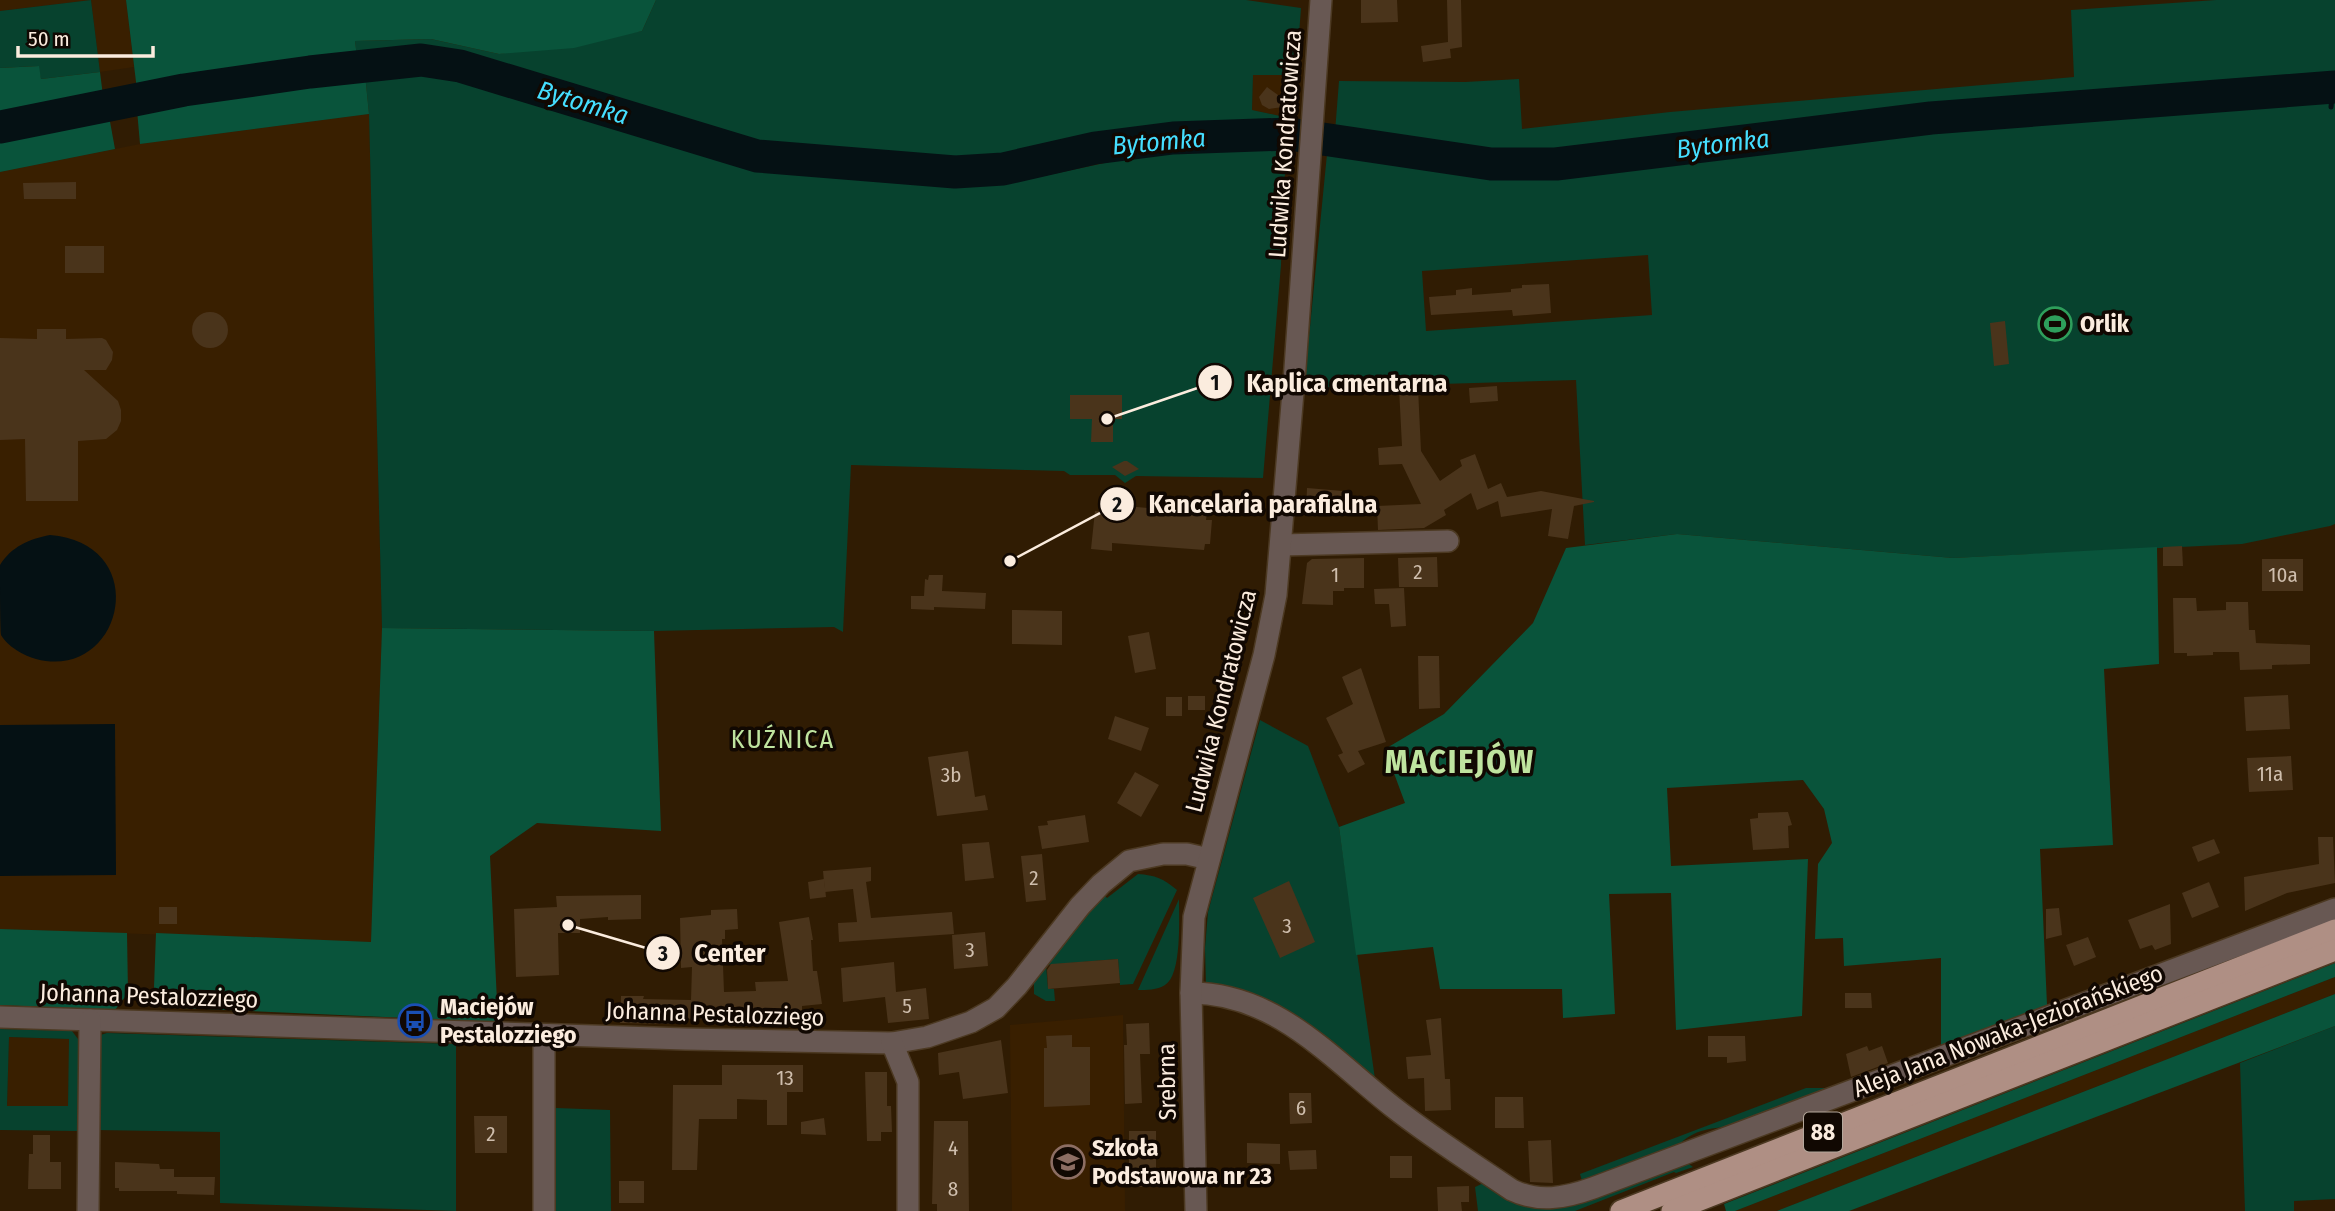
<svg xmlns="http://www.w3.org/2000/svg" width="2335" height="1211" viewBox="0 0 2335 1211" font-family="'Fira Sans Condensed',sans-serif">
<rect width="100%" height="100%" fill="#301c03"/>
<!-- built -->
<g fill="#391f00">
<polygon points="0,0 126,0 134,67 100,72 91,0 0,11"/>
<polygon points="1253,75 1296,75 1294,119 1252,110"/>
<polygon points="369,114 382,628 371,942 0,929 0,172 140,144"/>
<polygon points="2335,977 2335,994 1777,1211 1735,1211"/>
<polygon points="1123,1015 1125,1211 1012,1211 1010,1025"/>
<polygon points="9,1037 70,1039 68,1107 7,1106"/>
</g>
<!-- green -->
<g fill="#07422e" fill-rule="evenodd">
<polygon points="91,0 100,72 41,79 38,66 0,68 0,11"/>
<path d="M656 0H1246L1301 8 1296 75H1253L1252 110 1294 119V125C1232 125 1171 128 1109 137 1075 143 1040 155 1005 158 937 165 867 156 799 148 723 140 646 116 573 92 531 78 491 59 447 52 418 48 386 54 357 57L355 41 431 39 499 54 642 31Z"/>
<polygon points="2216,0 2335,0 2335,78 1935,109 1689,136 1573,153 1486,153 1335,132 1339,81 1465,82 1519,79 1522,129 1670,112 2074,77 2071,10"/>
<polygon points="449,73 509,90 700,153 798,175 966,186 1020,181 1128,158 1216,144 1295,146 1284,178 1281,265 1263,478 1136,476 1125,483 1115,475 1070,475 1064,471 851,465 843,632 834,627 654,631 382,628 369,114 365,74"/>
<path d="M2335 96V524L2330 526 2242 544 1953 558 1677 534 1585 545 1576 380 1304 388 1327 154 1502 175 1537 176 1934 128ZM1648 255 1652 315 1426 331 1422 271Z"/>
<polygon points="1260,720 1308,746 1339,827 1375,1079 1206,986 1205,948 1208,912"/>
<path d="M1138 874C1155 875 1164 879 1177 890L1133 984 1120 985 1118 959 1046 965 1048 988 1054 989 1055 1001H1046L1034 994V979L1103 894 1107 898Z"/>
<path d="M1179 899C1179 918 1182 975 1165 985 1157 990 1147 990 1138 990Z"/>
<polygon points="2335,1026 2335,1199 2294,1201 2294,1211 2245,1211 2240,1063"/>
<path d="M0 1029 72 1031 78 1039V1131L0 1130ZM9 1037 69 1039 68 1106H7Z"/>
<polygon points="107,1033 456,1044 456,1211 220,1203 220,1132 95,1130 97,1036"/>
<path d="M1806 1088H1840L1731 1127C1711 1127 1688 1131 1676 1149L1583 1184 1580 1174Z"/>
<polygon points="556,1108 610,1110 611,1211 556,1211"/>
<polygon points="1682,1159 1693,1167 1676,1173 1674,1172 1575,1211 1478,1211 1475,1187 1488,1181 1523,1201"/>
</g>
<!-- forest -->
<g fill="#09543b">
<polygon points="126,0 656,0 642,31 574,48 499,54 431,39 355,41 357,57 225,73 137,90"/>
<polygon points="39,66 41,79 100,72 103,96 0,116 0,68"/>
<polygon points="365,74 369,114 140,144 137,110 214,94"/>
<polygon points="109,116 115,149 0,172 0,139"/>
<polygon points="1677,534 1953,558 2157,547 2159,664 2104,669 2113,845 2040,849 2047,1005 1941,1051 1941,958 1844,966 1843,938 1815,939 1818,864 1832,843 1824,809 1803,780 1667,788 1671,866 1808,859 1802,1016 1676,1030 1671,893 1609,894 1615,1014 1563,1018 1562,989 1440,989 1433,947 1356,955 1339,827 1405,803 1385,749 1444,714 1533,623 1566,548"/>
<polygon points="382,628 654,631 661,831 537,823 490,856 498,1022 182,1008 157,1004 154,987 156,933 371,942"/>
<polygon points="0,929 127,933 128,993 115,1010 0,1005"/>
<polygon points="2335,963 2335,977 1735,1211 1726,1211 1724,1204"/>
<polygon points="2335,994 2335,1026 1849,1211 1777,1211"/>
</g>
<!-- water -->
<g fill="#051114">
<path d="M50 535C155 544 123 682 36 659 24 656 7 646 1 635 0 626 0 578 0 565 11 547 29 539 50 535Z"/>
<polygon points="115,724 116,875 0,876 0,725"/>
</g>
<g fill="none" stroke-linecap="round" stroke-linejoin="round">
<!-- stream -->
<polyline stroke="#051114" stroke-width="5" points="2331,107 2333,87"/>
<!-- river -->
<polyline stroke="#051114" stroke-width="33" points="0,127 184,90 310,72 421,60 460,66 757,156 955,172 1003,169 1095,148 1173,138 1289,134 1491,164 1556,164 1931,118 2335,87"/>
</g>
<!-- building -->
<g fill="#4a341b">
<polygon points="1361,0 1397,0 1398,22 1361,23"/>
<polygon points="1447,0 1461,0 1462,47 1450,49 1451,58 1423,62 1421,46 1448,42"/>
<polygon points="1267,87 1278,95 1283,107 1269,109 1262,105 1259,97"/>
<polygon points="76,182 76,199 24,199 23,183"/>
<rect x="65" y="246" width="39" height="27"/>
<polygon points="1549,284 1551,313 1513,316 1512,310 1431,315 1429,297 1456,295 1456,290 1472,288 1472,295 1511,292 1511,289 1522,288 1522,285"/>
<circle cx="210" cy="330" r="18"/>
<polygon points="2005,321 2009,364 1994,366 1990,323"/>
<polygon points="37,329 66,329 66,339 102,338 106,340 113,352 112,360 106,370 84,370 118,401 121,410 121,421 117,430 106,439 78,441 78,501 26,501 25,439 0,440 0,338 37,339"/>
<polygon points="1497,386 1498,401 1470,403 1469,388"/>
<polygon points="1399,388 1418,388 1421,451 1440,481 1462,466 1460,460 1475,454 1488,489 1501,483 1507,497 1541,491 1594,501 1594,502 1574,506 1568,539 1548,536 1552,509 1501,517 1498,501 1477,510 1471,493 1444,510 1446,515 1424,528 1378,530 1377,506 1421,504 1402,464 1379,465 1378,448 1402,446"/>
<polygon points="1070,395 1122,395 1122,419 1113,419 1113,442 1091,442 1092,419 1070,419"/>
<polygon points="1124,461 1127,461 1139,469 1125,476 1112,467"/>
<polygon points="1307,488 1343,491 1341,506 1337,506 1337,514 1306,513"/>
<polygon points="1184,498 1198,499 1197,512 1207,513 1206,520 1212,520 1210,544 1205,544 1204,550 1112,543 1112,551 1091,549 1095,511 1114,513 1114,505 1182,511"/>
<polygon points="2182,546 2183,566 2163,566 2163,547"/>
<polygon points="1437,557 1438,587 1399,587 1398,558"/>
<polygon points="1364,558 1364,588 1344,588 1344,591 1333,591 1333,605 1302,604 1307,563 1312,559"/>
<rect x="2262" y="559" width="41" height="32"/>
<polygon points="929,575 943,575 942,591 986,593 985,609 934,607 934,610 911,609 911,596 924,596 925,579 928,580"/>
<polygon points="1404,588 1406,626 1391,627 1389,604 1375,604 1374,589"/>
<polygon points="2173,598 2196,598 2197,611 2226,610 2226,602 2248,602 2249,630 2255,630 2256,643 2310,645 2310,664 2272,665 2272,669 2240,670 2239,652 2213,652 2213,655 2187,656 2187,653 2174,653"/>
<polygon points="1012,610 1062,611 1062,645 1012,644"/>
<polygon points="1149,632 1156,669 1135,673 1128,636"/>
<polygon points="1418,656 1439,656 1440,708 1419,709"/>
<polygon points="1361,668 1386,742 1358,751 1365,764 1348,773 1338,755 1343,753 1326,718 1353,704 1342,677"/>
<polygon points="2288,695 2290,729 2246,731 2244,697"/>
<rect x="1188" y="696" width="17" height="14"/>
<rect x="1166" y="697" width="16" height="19"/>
<polygon points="1115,716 1149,728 1141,751 1108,739"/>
<polygon points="968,751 975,797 985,795 988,810 937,816 928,757"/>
<polygon points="2291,756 2293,790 2249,792 2247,758"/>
<polygon points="1135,772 1159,785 1141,817 1117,803"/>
<polygon points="1788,812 1792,825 1788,826 1789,848 1753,850 1750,819 1758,818 1758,813"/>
<polygon points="1085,815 1089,842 1042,849 1038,826 1048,825 1047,821"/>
<polygon points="2318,837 2333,837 2335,883 2287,893 2245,911 2244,877 2319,864"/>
<polygon points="2214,839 2220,853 2198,862 2192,847"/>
<polygon points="989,842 994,878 965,881 962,844"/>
<polygon points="1042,854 1046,900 1026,902 1021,856"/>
<polygon points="871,867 871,881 866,882 871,918 952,912 954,934 839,942 838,923 857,922 853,889 825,892 823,871"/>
<polygon points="824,879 826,897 810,899 808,882"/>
<polygon points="1289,881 1315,942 1280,958 1253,898"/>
<polygon points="2209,882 2219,907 2192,918 2182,893"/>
<polygon points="641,895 641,919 608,920 608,917 580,919 580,933 558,933 559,975 516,977 514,909 557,907 556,896"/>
<polygon points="2170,904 2171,944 2155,950 2152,945 2140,949 2128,920"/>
<rect x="159" y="907" width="18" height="17"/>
<polygon points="2059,908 2062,935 2046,939 2046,909"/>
<polygon points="737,909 738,929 725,930 725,939 722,939 724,992 756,991 755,982 788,981 779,922 809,917 813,940 811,940 813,971 817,971 822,1004 802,1006 802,1022 757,1022 757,1014 716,1017 716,1020 673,1018 673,1024 620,1023 621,996 644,996 643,999 691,1000 692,967 681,968 680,918 711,915 711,910"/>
<polygon points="985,932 988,966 954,969 952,935"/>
<polygon points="2088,937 2096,957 2074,966 2066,945"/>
<polygon points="1118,959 1120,983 1048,989 1047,970 1051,964"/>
<polygon points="894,962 896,992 926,988 929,1019 888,1023 885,997 843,1002 841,968"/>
<polygon points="1845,993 1871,993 1872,1008 1845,1008"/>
<polygon points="1441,1018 1445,1079 1450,1079 1451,1110 1425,1111 1424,1078 1408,1079 1406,1057 1431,1055 1426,1020"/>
<polygon points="1149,1023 1150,1054 1140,1054 1142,1103 1125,1104 1124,1045 1127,1045 1126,1024"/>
<polygon points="1072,1035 1072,1047 1090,1047 1090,1105 1044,1107 1044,1048 1047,1048 1046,1036"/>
<polygon points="1708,1036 1745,1036 1746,1061 1727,1063 1727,1057 1708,1057"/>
<polygon points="1001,1040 1008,1093 963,1099 959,1072 939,1075 938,1053"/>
<polygon points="1867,1046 1869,1051 1882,1046 1888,1063 1851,1077 1846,1054"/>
<polygon points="722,1065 803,1065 803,1092 787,1092 787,1125 767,1125 767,1100 737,1099 737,1119 699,1119 697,1170 672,1170 673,1085 722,1085"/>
<polygon points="865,1072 887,1072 887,1106 891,1106 892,1132 881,1132 881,1141 867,1141"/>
<polygon points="1289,1093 1311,1093 1312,1123 1290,1124"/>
<polygon points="1495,1097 1523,1097 1524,1128 1495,1128"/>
<polygon points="474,1116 507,1116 507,1153 475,1153"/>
<polygon points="824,1118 826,1135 801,1134 801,1122"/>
<polygon points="934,1121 968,1121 969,1211 937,1211 937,1204 932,1204"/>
<rect x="1129" y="1131" width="27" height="56"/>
<polygon points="33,1135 50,1135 50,1162 61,1162 61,1189 28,1189 29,1154 33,1154"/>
<polygon points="1551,1140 1553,1183 1530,1182 1528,1141"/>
<polygon points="1247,1143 1280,1144 1280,1164 1247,1163"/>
<polygon points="1316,1150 1317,1169 1290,1170 1288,1151"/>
<rect x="1390" y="1156" width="22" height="22"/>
<polygon points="115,1162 159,1164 160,1169 174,1169 174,1177 215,1177 214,1195 177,1194 177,1191 119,1191 119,1188 115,1188"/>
<rect x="619" y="1181" width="25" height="22"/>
<polygon points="1469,1186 1469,1202 1461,1202 1462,1211 1438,1211 1437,1187"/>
</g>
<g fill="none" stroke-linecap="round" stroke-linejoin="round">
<defs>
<g id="minor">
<polyline points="1281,545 1448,541"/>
<path d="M1191 993C1276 993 1332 1059 1393 1107 1431 1137 1472 1163 1512 1190 1539 1203 1565 1198 1593 1188L2335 909"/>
<polyline points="0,1017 685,1039 892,1043 927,1037 971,1022 996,1008 1017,986 1080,906 1101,884 1129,861 1163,854 1187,854 1209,859"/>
<polyline points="544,1035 544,1211"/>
<polyline points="892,1043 908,1082 908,1211"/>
<polyline points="88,1211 90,1020"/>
<polyline points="1196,1211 1191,993 1194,917 1264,655 1276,595 1295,368 1321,0"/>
</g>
<g id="major">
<polyline points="1621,1211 2335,930"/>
<polyline points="1672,1211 2335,950"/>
</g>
</defs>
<!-- minor casing -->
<use href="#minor" stroke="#4c3922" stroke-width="24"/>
<!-- major casing -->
<use href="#major" stroke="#4c3922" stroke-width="24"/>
<!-- minor -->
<use href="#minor" stroke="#685853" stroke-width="21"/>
<!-- major -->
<use href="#major" stroke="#af8f84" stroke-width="21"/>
</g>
<!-- icons -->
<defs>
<symbol id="stadium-ring" viewBox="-11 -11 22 22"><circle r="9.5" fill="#110802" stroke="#2e9e5b" stroke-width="1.5"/><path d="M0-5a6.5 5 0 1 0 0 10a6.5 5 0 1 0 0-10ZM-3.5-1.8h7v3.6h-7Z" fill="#2e9e5b"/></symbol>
<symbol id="bus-ring" viewBox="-11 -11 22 22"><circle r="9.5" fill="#110802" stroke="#1a4fb4" stroke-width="1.5"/><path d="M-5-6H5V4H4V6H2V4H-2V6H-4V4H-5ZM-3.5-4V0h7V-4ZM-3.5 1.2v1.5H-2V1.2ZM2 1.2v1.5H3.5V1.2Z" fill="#1a4fb4"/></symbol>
<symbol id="school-ring" viewBox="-11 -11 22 22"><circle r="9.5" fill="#110802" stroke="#8d6e63" stroke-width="1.5"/><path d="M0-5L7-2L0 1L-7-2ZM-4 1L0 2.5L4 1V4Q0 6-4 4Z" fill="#8d6e63"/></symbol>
</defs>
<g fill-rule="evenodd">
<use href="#stadium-ring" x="2036" y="305" width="38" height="38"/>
<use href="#bus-ring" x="396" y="1002" width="38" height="38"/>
<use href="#school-ring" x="1049" y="1143" width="38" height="38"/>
</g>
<g text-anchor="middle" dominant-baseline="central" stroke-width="7" stroke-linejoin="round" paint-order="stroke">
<!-- number labels -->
<g font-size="21" fill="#cfbead">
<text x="1418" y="572">2</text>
<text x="1335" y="575">1</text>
<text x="2283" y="575">10a</text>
<text x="2270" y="774">11a</text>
<text x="951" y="775">3b</text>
<text x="1034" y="878">2</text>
<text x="1287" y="926">3</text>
<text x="970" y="950">3</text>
<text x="907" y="1006">5</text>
<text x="785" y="1078">13</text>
<text x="1301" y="1108">6</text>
<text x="491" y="1134">2</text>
<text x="953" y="1148">4</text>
<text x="953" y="1189">8</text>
</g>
<!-- shield labels -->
<rect fill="#110802" stroke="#b5a89c" stroke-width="2" x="1804" y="1112.5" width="38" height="39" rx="5"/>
<g font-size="23" font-weight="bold" fill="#fbecde">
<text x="1823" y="1132">88</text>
</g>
<!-- street labels -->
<g font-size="24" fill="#fbecde" stroke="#110802">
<text transform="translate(1285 144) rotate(-86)">Ludwika Kondratowicza</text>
<text transform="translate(1221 701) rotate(-76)">Ludwika Kondratowicza</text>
<text transform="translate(149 996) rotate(2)">Johanna Pestalozziego</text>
<text transform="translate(715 1014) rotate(2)">Johanna Pestalozziego</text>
<text transform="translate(2008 1031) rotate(-21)">Aleja Jana Nowaka-Jeziorańskiego</text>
<text transform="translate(1167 1082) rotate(-91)">Srebrna</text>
</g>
<!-- poi labels -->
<g font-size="24" font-weight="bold" fill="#fbecde" stroke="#110802" text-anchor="start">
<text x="2080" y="324">Orlik</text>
<text x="440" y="1007">Maciejów<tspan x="440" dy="28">Pestalozziego</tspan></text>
<text x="1092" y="1148">Szkoła<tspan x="1092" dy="28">Podstawowa nr 23</tspan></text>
</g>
<!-- water labels -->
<g font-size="26" font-style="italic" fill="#45defe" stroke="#110802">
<text transform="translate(583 103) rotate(17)">Bytomka</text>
<text transform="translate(1159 142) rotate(-5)">Bytomka</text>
<text transform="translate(1723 144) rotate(-7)">Bytomka</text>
</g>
<!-- neighbourhood labels -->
<g font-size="26" letter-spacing="2" fill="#bfe49f" stroke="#110802">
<text x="783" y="739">KUŹNICA</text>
</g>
<!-- district labels -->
<g font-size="32" font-weight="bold" letter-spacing="2" fill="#bfe49f" stroke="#110802">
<text x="1460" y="762">MACIEJÓW</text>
</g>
</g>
<!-- callouts -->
<path fill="none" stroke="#fbecde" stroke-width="2.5" d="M1107 419L1215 382M1010 561L1117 504M568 925L663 953"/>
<g fill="#fbecde" stroke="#110802" stroke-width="2.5">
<circle cx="1107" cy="419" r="7"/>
<circle cx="1010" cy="561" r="7"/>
<circle cx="568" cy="925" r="7"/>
<circle cx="1215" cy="382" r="18"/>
<circle cx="1117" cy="504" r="18"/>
<circle cx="663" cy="953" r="18"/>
</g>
<g font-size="21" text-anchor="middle" font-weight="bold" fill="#111">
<text x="1215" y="390">1</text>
<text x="1117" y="512">2</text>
<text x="663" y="961">3</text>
</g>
<g font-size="26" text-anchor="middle" font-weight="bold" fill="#fbecde" stroke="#110802" stroke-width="7" stroke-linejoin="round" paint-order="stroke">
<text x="1347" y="392">Kaplica cmentarna</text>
<text x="1263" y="513">Kancelaria parafialna</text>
<text x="730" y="962">Center</text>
</g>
<!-- scale -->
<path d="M18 46v10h135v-10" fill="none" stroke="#fbecde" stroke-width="3.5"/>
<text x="28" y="46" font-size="21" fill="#fbecde" stroke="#110802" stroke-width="5" paint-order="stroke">50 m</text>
</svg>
